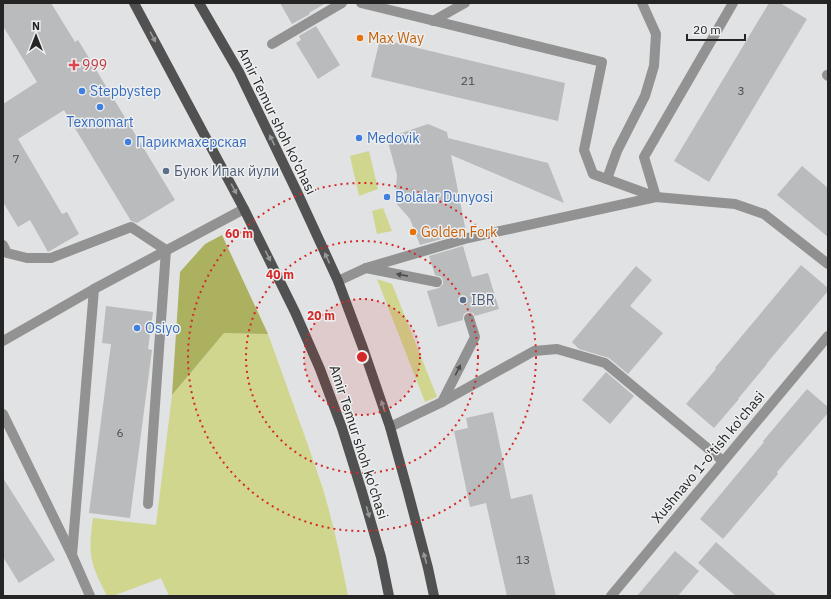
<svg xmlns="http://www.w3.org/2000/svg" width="831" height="599" viewBox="0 0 831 599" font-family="'IBM Plex Sans',sans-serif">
<rect width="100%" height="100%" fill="#e1e2e3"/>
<!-- green -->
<g fill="#d0d68d">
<polygon points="369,151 378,189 359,196 350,156"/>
<polygon points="383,208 392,231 377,234 372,211"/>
<polygon points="377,279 392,284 437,397 425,402"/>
<path d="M224 333 268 334C286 385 305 435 322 486 333 522 341 559 348 596H169L161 578 113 596H107C101 584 95 573 92 560 89 547 91 532 93 518L156 525 172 395Z"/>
</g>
<!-- forest -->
<polygon fill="#abb15e" points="222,235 268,334 224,333 172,395 180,272 205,244"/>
<!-- building -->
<g fill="#babbbc">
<polygon points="3,3 51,3 75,42 78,40 175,200 137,223 131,221 64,110 18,139 62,214 67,212 79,234 48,252 30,220 18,227 3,202 3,104 37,82 3,26"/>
<polygon points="280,3 326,3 309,13 310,14 292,24"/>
<polygon points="769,3 780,3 807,19 709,182 674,161"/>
<polygon points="316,26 340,65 318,79 296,43 301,40 299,36"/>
<polygon points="380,39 565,83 558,121 371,77"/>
<polygon points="428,124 447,132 448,138 548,163 564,203 451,155 466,232 420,245 410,219 395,202 397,175 387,138"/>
<polygon points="802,166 828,188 828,237 777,195"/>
<polygon points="463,246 472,277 488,273 499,309 475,316 473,313 467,312 464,314 463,317 463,320 438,327 427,291 439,288 443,284 443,280 441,277 435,275 429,256"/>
<polygon points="801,265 828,288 828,291 767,363 767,364 738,399 739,399 714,428 686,404 716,369 715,368 746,331"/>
<polygon points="636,266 652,280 630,306 663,333 628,374 609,358 579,349 572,342"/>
<polygon points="106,306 153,312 148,349 152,350 130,518 89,513 111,344 102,343"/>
<polygon points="606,372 634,396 610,424 582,400"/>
<polygon points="807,389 828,407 828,413 777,472 778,474 723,539 700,519 764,442 763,441"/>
<polygon points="493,412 511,499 532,494 556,596 507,596 486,503 470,507 454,431 468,428 466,418"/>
<polygon points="3,478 55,560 19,583 3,557"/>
<polygon points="716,542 777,596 736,596 698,563"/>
<polygon points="675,551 699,571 678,596 637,596"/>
</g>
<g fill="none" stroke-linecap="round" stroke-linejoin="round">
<!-- service -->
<g stroke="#919291" stroke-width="10">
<polyline points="361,3 602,62 584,150 593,174 656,197"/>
<polyline points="433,21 465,3"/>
<polyline points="272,44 342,3"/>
<polyline points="827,75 828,76"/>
<polyline points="607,179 617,151 645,96 654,66 656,34 642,3"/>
<polyline points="656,197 644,157 733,3"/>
<polyline points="3,245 7,253 27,258 51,258 131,227 166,250 148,504"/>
<polyline points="366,268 437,282"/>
<polyline points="3,341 94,289 244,209"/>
<polyline points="442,402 475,337 469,318"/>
<polyline points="3,414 72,555 90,596"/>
<polyline points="390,427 442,402 534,351 557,349 605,363 723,461"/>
<polyline points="72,555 94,289"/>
</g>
<!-- minor -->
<g stroke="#919291" stroke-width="10">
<polyline points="338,281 366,268 468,238 656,197 735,204 764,214 828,264"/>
<polyline points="611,596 828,336"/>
</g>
<!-- primary -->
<g stroke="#505150" stroke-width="10">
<polyline points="134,3 244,209 295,312 320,369 342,428 362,492 381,557 389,596"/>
<polyline points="199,3 239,72 297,192 338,281 363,348 390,427 408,492 428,568 434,596"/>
</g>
</g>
<!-- one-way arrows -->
<defs><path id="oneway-solid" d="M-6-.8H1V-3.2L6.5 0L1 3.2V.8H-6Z"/></defs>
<g fill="#979898">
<use href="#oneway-solid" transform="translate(153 37) rotate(62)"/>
<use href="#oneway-solid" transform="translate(272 140) rotate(-116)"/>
<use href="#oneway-solid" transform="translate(234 189) rotate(62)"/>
<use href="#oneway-solid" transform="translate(268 256) rotate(64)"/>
<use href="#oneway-solid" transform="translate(327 258) rotate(-115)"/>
<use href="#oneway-solid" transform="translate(383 406) rotate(-108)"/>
<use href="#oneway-solid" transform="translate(368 512) rotate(74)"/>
<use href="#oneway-solid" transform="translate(425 558) rotate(-105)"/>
</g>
<g fill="#4b4b4b">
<use href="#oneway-solid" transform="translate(402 275) rotate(-169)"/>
<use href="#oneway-solid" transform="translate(458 370) rotate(-63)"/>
</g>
<!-- distance rings -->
<circle cx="362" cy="357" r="58" fill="#d62828" fill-opacity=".12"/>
<g fill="none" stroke="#d62828" stroke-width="2" stroke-dasharray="2 4">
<circle cx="362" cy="357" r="58"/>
<circle cx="362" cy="357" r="116"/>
<circle cx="362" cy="357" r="174"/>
</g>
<!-- markers -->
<g fill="#e8710a" stroke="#eeeff0" stroke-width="1.5">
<circle cx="360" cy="38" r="4"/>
<circle cx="413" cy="232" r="4"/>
</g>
<path fill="#e0444e" stroke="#eeeff0" stroke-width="1.5" d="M72 59h4v4h4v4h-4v4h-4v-4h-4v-4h4z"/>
<g fill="#3f7fe0" stroke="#eeeff0" stroke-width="1.5">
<circle cx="82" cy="91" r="4"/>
<circle cx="100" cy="107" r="4"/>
<circle cx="359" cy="138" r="4"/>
<circle cx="128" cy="142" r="4"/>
<circle cx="387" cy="197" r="4"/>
<circle cx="137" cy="328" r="4"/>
</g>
<g fill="#5c6f8a" stroke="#eeeff0" stroke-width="1.5">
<circle cx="166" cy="171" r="4"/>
<circle cx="463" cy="300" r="4"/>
</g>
<g text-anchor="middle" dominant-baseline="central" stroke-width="3" stroke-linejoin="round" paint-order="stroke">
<!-- number labels -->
<g font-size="12" fill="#4a4a4b">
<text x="468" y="80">21</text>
<text x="741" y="90">3</text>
<text x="16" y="158">7</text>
<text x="120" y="432">6</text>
<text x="523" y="559">13</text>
</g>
<!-- food labels -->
<g font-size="14" fill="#c56008" stroke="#eeeff0" text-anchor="start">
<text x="368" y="38">Max Way</text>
<text x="421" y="232">Golden Fork</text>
</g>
<!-- health labels -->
<g font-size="14" fill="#be3a42" stroke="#eeeff0" text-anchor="start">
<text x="82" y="65">999</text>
</g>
<!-- shop labels -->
<g font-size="14" fill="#366cbe" stroke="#eeeff0" text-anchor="start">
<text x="90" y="91">Stepbystep</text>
<text x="100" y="122" text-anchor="middle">Texnomart</text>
<text x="367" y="138">Medovik</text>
<text x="136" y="142">Парикмахерская</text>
<text x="395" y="197">Bolalar Dunyosi</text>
<text x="145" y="328">Osiyo</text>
</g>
<!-- street labels -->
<g font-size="14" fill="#252525" stroke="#eeeff0">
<text transform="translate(277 121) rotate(64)">Amir Temur shoh ko'chasi</text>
<text transform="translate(359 442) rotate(72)">Amir Temur shoh ko'chasi</text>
<text transform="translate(708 457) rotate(-50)">Xushnavo 1-o'tish ko'chasi</text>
</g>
<!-- service labels -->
<g font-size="14" fill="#4e5e75" stroke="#eeeff0" text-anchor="start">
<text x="174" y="171">Буюк Ипак йули</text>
<text x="471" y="300">IBR</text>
</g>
</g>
<circle cx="362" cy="357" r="6" fill="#d62828" stroke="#eeeff0" stroke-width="2"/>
<g font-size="12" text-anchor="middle" font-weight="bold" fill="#d62828" stroke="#eeeff0" stroke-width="3" stroke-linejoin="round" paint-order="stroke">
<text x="239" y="238">60 m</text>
<text x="280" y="279">40 m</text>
<text x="321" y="320">20 m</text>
</g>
<!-- border -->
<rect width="831" height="599" fill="none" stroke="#252525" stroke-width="8"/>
<!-- north arrow -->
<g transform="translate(36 36)" stroke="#eeeff0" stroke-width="3" paint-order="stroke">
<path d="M0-3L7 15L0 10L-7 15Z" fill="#252525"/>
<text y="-6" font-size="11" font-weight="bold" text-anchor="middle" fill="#252525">N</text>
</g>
<!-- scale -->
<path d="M687 34v6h58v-6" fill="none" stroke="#252525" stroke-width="2"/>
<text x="693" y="34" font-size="12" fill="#252525" stroke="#eeeff0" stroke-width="3" paint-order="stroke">20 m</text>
</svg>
